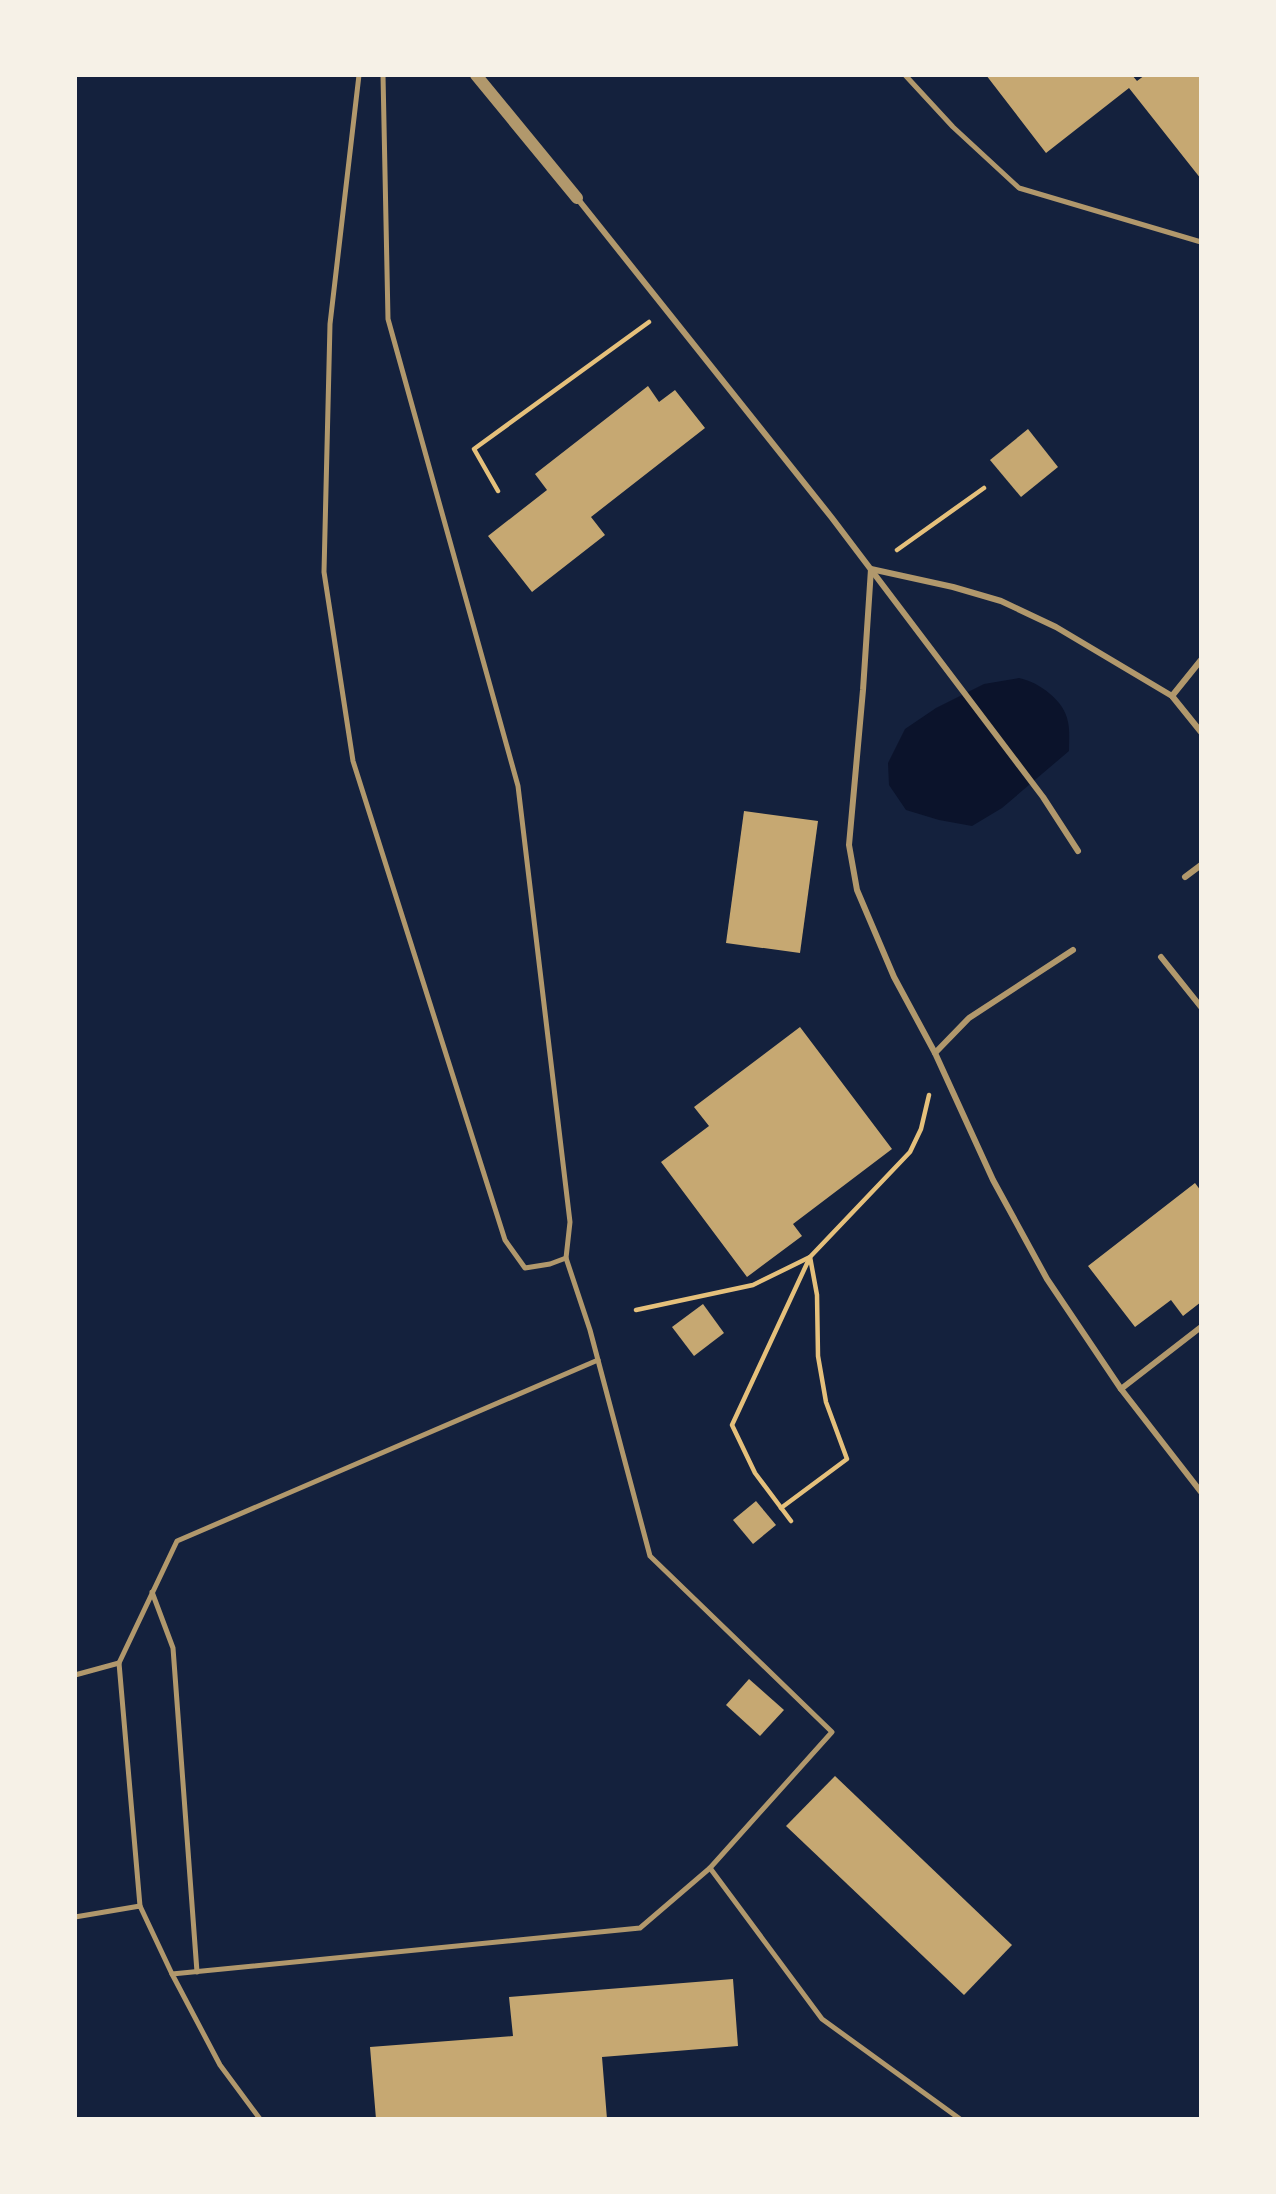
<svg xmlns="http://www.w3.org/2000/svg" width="1276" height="2194" viewBox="0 0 1276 2194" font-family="Montserrat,sans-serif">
<rect width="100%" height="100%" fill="#14213d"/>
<!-- water -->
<path fill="#0b132b" d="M1019 678C1039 682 1065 701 1068 722 1070 731 1069 742 1069 751L1002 808 972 826 939 820 906 810 889 785 888 763 905 729 936 708 984 684Z"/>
<!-- building -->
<g fill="#c6a872">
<polygon points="986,75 1132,75 1137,81 1145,75 1201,75 1201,179 1129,88 1046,153"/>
<polygon points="648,386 659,402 675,390 705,428 591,517 605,535 532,592 488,536 547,490 535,474"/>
<polygon points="1028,429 1058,467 1021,497 990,460"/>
<polygon points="744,811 818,821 800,953 726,943"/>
<polygon points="800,1027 892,1149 793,1224 802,1236 747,1277 661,1162 709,1126 694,1107"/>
<polygon points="1195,1183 1201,1191 1201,1302 1183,1316 1171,1300 1135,1327 1088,1266"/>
<polygon points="703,1304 724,1333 694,1356 672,1327"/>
<polygon points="756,1501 776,1525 753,1544 733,1520"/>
<polygon points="749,1679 784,1710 760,1736 726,1705"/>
<polygon points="835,1776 1012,1945 964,1995 786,1826"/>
<polygon points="733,1979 738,2046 602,2057 607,2119 376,2119 370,2047 513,2036 509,1997"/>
</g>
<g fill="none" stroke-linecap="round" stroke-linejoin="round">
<!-- path -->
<g stroke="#e5c07b" stroke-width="4.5">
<polyline points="498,491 474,449 649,322"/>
<polyline points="897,550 984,488"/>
<polyline points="636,1310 753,1285 810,1257 817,1295 818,1356 826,1402 847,1459 781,1508"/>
<polyline points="791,1521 755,1473 732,1425 810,1257 910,1152 921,1129 929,1095"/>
</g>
<!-- service -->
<g stroke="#b1986c" stroke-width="5">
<polyline points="359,75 330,324 324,572 353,761 505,1240 525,1268 550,1264 566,1258"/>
<polyline points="383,75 388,319 518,786 570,1222 566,1258 590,1330 650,1556 832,1732 710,1868"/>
<polyline points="905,75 953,127 1019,188 1201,242"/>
<polyline points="152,1592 173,1648 197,1972"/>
<polyline points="75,1675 119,1663"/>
<polyline points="140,1906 119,1663 177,1541 598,1360"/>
<polyline points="75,1917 140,1906 172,1974"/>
<polyline points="260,2119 220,2065 172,1974 640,1928 710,1868 822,2019 960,2119"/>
</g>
<!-- pedestrian -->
<g stroke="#b1986c" stroke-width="6">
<polyline points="577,198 832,518 1043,797 1078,851"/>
<polyline points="1172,696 1201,660"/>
<polyline points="1201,732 1172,696 1056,627 1001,601 953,587 871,569 863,690 849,845 857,890 894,977 935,1053 993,1180 1047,1279 1121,1389 1201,1492"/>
<polyline points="1185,877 1201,865"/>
<polyline points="1161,957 1201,1007"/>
<polyline points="935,1053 969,1018 1073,950"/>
<polyline points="1121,1389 1201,1327"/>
</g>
<!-- tertiary -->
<polyline stroke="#b1986c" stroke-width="12" points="476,75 577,198"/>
</g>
<!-- border -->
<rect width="1276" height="2194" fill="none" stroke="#f6f1e7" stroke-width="154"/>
</svg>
